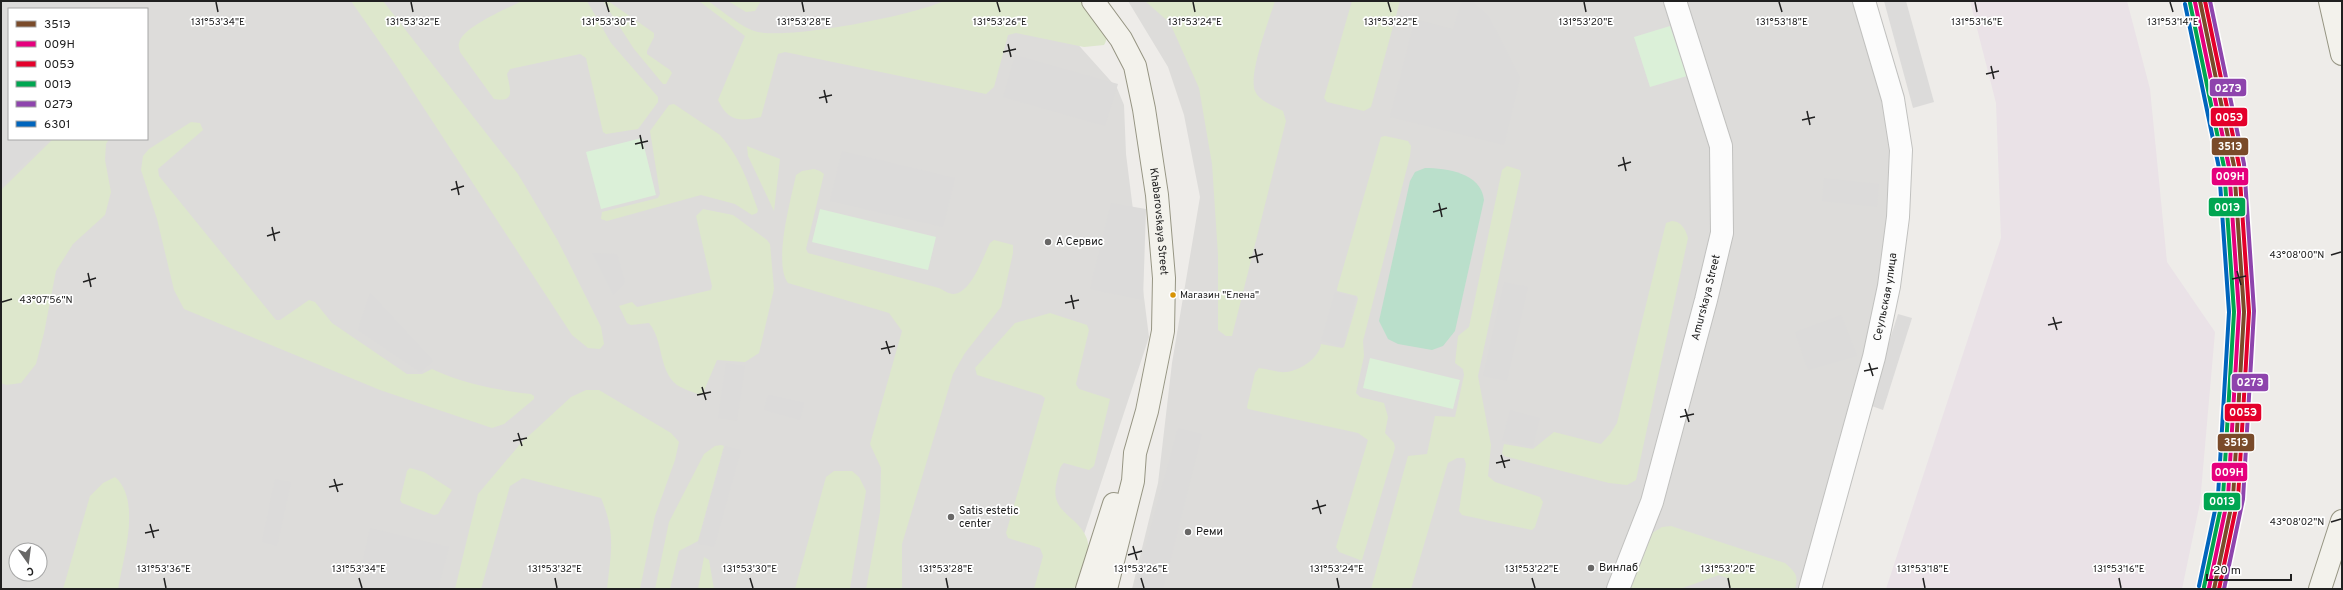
<svg xmlns="http://www.w3.org/2000/svg" width="2343" height="590" viewBox="0 0 2343 590" font-family="Overpass,sans-serif">
<rect width="100%" height="100%" fill="#eeece9"/>
<!-- residential -->
<g fill="#dddcda" fill-rule="evenodd">
<path d="M1 1H1039L1117 88 1124 105 1126 154 1149 337 1066 589H1ZM9 9H147V139H9ZM16 550H40V574H16Z"/>
<polygon points="1128,1 1857,1 1888,103 1894,153 1880,302 1801,589 1132,589 1158,483 1172,363 1200,197 1184,115 1168,67"/>
</g>
<!-- industrial -->
<polygon fill="#eae2e7" points="1970,1 2127,1 2150,89 2167,262 2215,332 2200,503 2182,589 1886,589 2001,238 1996,103"/>
<!-- grass -->
<g fill="#dde7cc">
<polygon points="351,1 383,1 518,174 558,241 601,327 604,344 600,349 588,348 572,335 397,67"/>
<path d="M522 1H587L611 43 658 97V102L638 129 606 134 603 132 586 58 580 54 510 69 507 74C510 89 516 103 494 99L460 52C460 50 458 46 459 43 462 27 508 8 522 1Z"/>
<polygon points="603,1 608,1 654,33 654,37 647,51 647,54 670,70 672,73 666,84 663,84 634,49"/>
<path d="M699 1H708C721 10 743 29 758 32 792 39 911 16 944 1H1082C1092 13 1114 29 1104 45L1084 47 1016 33 1008 35 994 87 986 94 785 52 778 54 761 117C739 122 728 121 718 100L745 36Z"/>
<polygon points="728,1 761,1 755,11 746,12"/>
<path d="M1145 1H1275C1269 20 1248 75 1255 91 1259 101 1274 106 1283 111L1286 121 1232 336H1226L1218 330V255L1212 164 1199 88 1170 23Z"/>
<polygon points="1352,1 1400,1 1371,107 1364,111 1327,102 1324,98"/>
<path d="M674 104 720 135C740 157 748 182 758 210L757 213 752 215 735 204 701 195 607 221 601 219 602 212 658 198 660 194 650 131 669 105Z"/>
<path d="M191 122 200 123 203 130 158 169 159 176 276 320H280L309 300 315 302 332 323 407 374H422L432 369C464 384 496 390 531 394L534 396V399L504 424 492 428 380 390 184 309 174 290 157 219 141 170 143 156 149 149Z"/>
<path d="M1385 136 1408 141 1411 146 1410 156 1363 341 1364 356 1356 393 1360 397 1384 403 1388 417 1385 433 1394 443 1395 448 1362 560H1360L1339 552 1336 547 1368 440 1358 433 1248 409 1247 407 1255 373 1259 368C1268 369 1279 373 1287 372 1301 370 1319 358 1321 344L1342 348 1344 347 1358 299 1357 296 1337 291V289L1381 137Z"/>
<polygon points="53,139 109,139 106,144 105,160 111,192 105,215 73,244 56,271 44,333 36,364 21,383 6,385 1,383 1,190"/>
<polygon points="747,146 780,159 774,211 748,156"/>
<polygon points="1507,166 1520,170 1521,174 1478,376 1491,445 1488,476 1495,482 1540,497 1543,502 1535,527 1532,530 1462,515 1459,511 1466,464 1464,458 1457,458 1448,463 1411,589 1371,589 1408,456 1427,454 1435,416 1455,417 1464,375 1463,369 1455,363 1458,336 1469,327 1502,170"/>
<path d="M814 169 820 171 824 174 806 249 808 253 939 288C943 290 949 294 953 294 971 294 983 257 990 243L994 240 1013 245V253L1001 307 965 353 953 374 902 544V589H866L880 512 881 468 870 444 902 331 889 313 788 283C773 263 791 199 796 175L802 171Z"/>
<path d="M703 209 733 215 767 240 770 244 774 289 759 353 745 362 717 360 703 393 700 395C693 392 683 389 677 385 658 370 664 341 649 323L631 325 627 323 619 306 632 302 637 307 711 290 712 286 696 216Z"/>
<path d="M1672 221C1681 221 1686 230 1688 238L1636 480 1627 485 1609 483 1504 456 1502 453 1504 444 1533 449 1554 432 1601 444 1610 434 1617 423 1666 223Z"/>
<path d="M1050 313 1087 325 1089 330 1076 384 1079 389 1110 399 1094 466 1089 470 1064 463C1059 467 1059 473 1057 480 1048 514 1078 514 1087 539 1092 553 1079 576 1074 589H1034L1043 556 1040 548 1008 538 1006 533 1045 398 1041 395 977 375 975 368 1015 323Z"/>
<path d="M586 390H599L671 433 679 442 675 460 655 516 640 589H607C611 553 616 533 601 498L523 478 510 486 481 589H455L478 494 521 443 571 397Z"/>
<polygon points="721,445 724,446 698,541 679,551 670,589 655,589 669,522 704,454 715,446"/>
<polygon points="410,468 424,472 452,490 438,514 434,515 402,503 400,500 407,471"/>
<polygon points="834,471 852,471 859,477 866,491 850,589 795,589 826,477"/>
<path d="M115 477C142 500 123 558 118 589H63L90 496 103 483Z"/>
<path d="M1671 526 1785 563C1795 572 1799 575 1795 589H1731L1727 578 1719 575 1680 589H1628L1652 533 1662 527Z"/>
<polygon points="704,557 709,560 714,589 698,589"/>
</g>
<!-- park -->
<g fill="#dbf0d8">
<polygon points="1670,26 1687,76 1650,87 1634,37"/>
<polygon points="642,138 656,195 601,209 586,152"/>
<polygon points="820,209 936,237 928,270 812,242"/>
<polygon points="1370,358 1460,380 1453,409 1363,388"/>
</g>
<!-- pitch -->
<path fill="#badfcb" d="M1425 168C1447 168 1481 173 1484 200L1455 331 1443 346 1432 350 1398 344 1388 339 1379 321 1410 181 1415 172Z"/>
<!-- parking -->
<g fill="#dcdbda">
<polygon points="1,1 89,1 91,9 9,9 9,139 49,139 1,185"/>
<polygon points="1462,1 1471,1 1489,17 1520,78 1504,145 1390,117 1415,19 1453,29"/>
<polygon points="1884,1 1906,1 1934,102 1913,108"/>
<polygon points="1015,55 1118,84 1105,126 1003,97"/>
<polygon points="842,151 955,178 943,227 830,201"/>
<polygon points="1824,178 1879,184 1877,207 1822,201"/>
<polygon points="1111,203 1146,209 1143,300 1090,289"/>
<polygon points="592,253 617,254 625,282 613,295"/>
<polygon points="1504,282 1528,287 1507,381 1483,376"/>
<polygon points="1335,292 1356,297 1343,347 1321,341"/>
<polygon points="370,293 433,361 420,372 358,330"/>
<polygon points="1898,314 1912,318 1883,410 1869,405"/>
<polygon points="1841,315 1857,356 1808,370 1795,332"/>
<polygon points="726,363 745,366 737,421 718,418"/>
<polygon points="768,395 804,403 800,420 764,410"/>
<polygon points="1510,410 1540,418 1533,447 1502,441"/>
<polygon points="1178,428 1202,434 1163,589 1134,589"/>
<polygon points="725,446 741,450 714,547 698,544"/>
<polygon points="275,479 291,482 277,546 262,542"/>
<polygon points="370,528 449,547 438,589 357,589"/>
<polygon points="16,567 16,574 28,574 26,589 1,589 1,570"/>
</g>
<g fill="none" stroke-linecap="round" stroke-linejoin="round">
<defs>
<g id="street">
<path id="s1" d="M1618 589 1652 502 1706 300 1722 233 1721 146 1675 1"/>
<path id="s2" d="M1810 589 1874 357 1889 286 1898 217 1901 150 1893 99 1864 1"/>
</g>
<g id="secondary">
<path id="s3" d="M1093 1 1121 39 1135 66 1144 109 1157 195 1164 278 1163 331 1147 411 1135 453 1133 481 1106 589"/>
<polyline points="2330,1 2342,54"/>
<polyline points="1087,589 1114,504"/>
<polyline points="2320,589 2342,521"/>
</g>
</defs>
<!-- street casing -->
<use href="#street" stroke="#c1c1bf" stroke-width="24"/>
<!-- secondary casing -->
<use href="#secondary" stroke="#969583" stroke-width="24"/>
<!-- street -->
<use href="#street" stroke="#fcfcfc" stroke-width="22"/>
<!-- secondary -->
<use href="#secondary" stroke="#f3f2ec" stroke-width="22"/>
<defs>
<polyline id="rail-1" points="2200,1 2234,166 2244,312 2233,498 2214,589"/>
<polyline id="rail-2" points="2195,2 2229,167 2239,312 2228,497 2209,588"/>
<polyline id="rail-3" points="2205,1 2239,165 2249,312 2238,498 2219,589"/>
<polyline id="rail-4" points="2190,3 2224,167 2234,312 2223,497 2204,587"/>
<polyline id="rail-5" points="2210,1 2244,164 2254,311 2243,499 2224,589"/>
<polyline id="rail-6" points="2185,4 2219,168 2229,312 2218,496 2199,586"/>
</defs>
<!-- rail-1 casing -->
<use href="#rail-1" stroke="#fff" stroke-width="7"/>
<!-- rail-2 casing -->
<use href="#rail-2" stroke="#fff" stroke-width="7"/>
<!-- rail-3 casing -->
<use href="#rail-3" stroke="#fff" stroke-width="7"/>
<!-- rail-4 casing -->
<use href="#rail-4" stroke="#fff" stroke-width="7"/>
<!-- rail-5 casing -->
<use href="#rail-5" stroke="#fff" stroke-width="7"/>
<!-- rail-6 casing -->
<use href="#rail-6" stroke="#fff" stroke-width="7"/>
<!-- rail-1 -->
<use href="#rail-1" stroke="#7a4b2a" stroke-width="4"/>
<!-- rail-2 -->
<use href="#rail-2" stroke="#e5007d" stroke-width="4"/>
<!-- rail-3 -->
<use href="#rail-3" stroke="#e4002b" stroke-width="4"/>
<!-- rail-4 -->
<use href="#rail-4" stroke="#00a651" stroke-width="4"/>
<!-- rail-5 -->
<use href="#rail-5" stroke="#8e44ad" stroke-width="4"/>
<!-- rail-6 -->
<use href="#rail-6" stroke="#0065bd" stroke-width="4"/>
</g>
<!-- ticks -->
<path fill="none" stroke="#202020" stroke-width="1.5" d="M216 2 218 12M411 2 413 12M606 2 609 12M802 2 804 12M997 2 1000 12M1193 2 1195 12M1388 2 1391 12M1584 2 1586 12M1779 2 1782 12M1975 2 1977 12M2170 2 2173 12M1008 44 1011 57M1003 52 1016 49M1991 66 1994 79M1986 74 1999 71M824 90 827 103M819 98 832 95M1807 111 1810 125M1802 120 1815 117M640 135 643 149M635 144 648 141M1623 157 1626 171M1618 166 1631 162M456 181 459 195M451 190 464 186M1439 203 1442 217M1433 212 1447 208M272 227 275 241M267 236 280 232M1255 249 1258 263M2331 255 2341 252M1249 258 1263 254M2237 271 2241 285M88 273 91 287M2232 279 2246 276M83 282 96 278M1071 295 1074 309M2 302 12 299M1065 303 1079 300M2053 317 2057 330M2048 325 2062 322M886 341 890 354M881 349 895 346M1869 363 1873 376M1864 371 1878 368M702 387 706 400M697 395 711 392M1685 409 1689 422M1680 417 1694 414M518 433 522 446M513 441 527 438M1501 455 1505 468M1496 463 1510 460M334 479 338 492M329 487 343 484M1317 500 1321 514M1312 509 1326 505M2331 522 2341 519M150 524 154 538M145 533 159 530M1133 546 1137 560M1128 555 1142 551M164 578 166 588M359 578 362 588M555 578 557 588M750 578 753 588M946 578 948 588M1141 578 1144 588M1337 578 1339 588M1532 578 1535 588M1728 578 1730 588M1923 578 1925 588M2119 578 2121 588"/>
<!-- markers -->
<g fill="#686766" stroke="#fff" stroke-width="1.5">
<circle cx="1048" cy="242" r="4"/>
<circle cx="951" cy="517" r="4"/>
<circle cx="1188" cy="532" r="4"/>
<circle cx="1591" cy="568" r="4"/>
</g>
<circle fill="#d79205" stroke="#fff" stroke-width="1.5" cx="1173" cy="295" r="3.5"/>
<g text-anchor="middle" dominant-baseline="central" stroke-width="3.5" stroke-linejoin="round" paint-order="stroke">
<!-- bus labels -->
<g font-size="10" fill="#202020" stroke="#fff" text-anchor="start">
<text x="1180" y="295">Магазин "Елена"</text>
</g>
<!-- street labels -->
<g font-size="11" fill="#202020" stroke="#fff">
<text stroke="none"><textPath href="#s3" startOffset="235">Khabarovskaya Street</textPath></text>
<text stroke="none"><textPath href="#s1" startOffset="305">Amurskaya Street</textPath></text>
<text stroke="none"><textPath href="#s2" startOffset="302">Сеульская улица</textPath></text>
</g>
<!-- poi labels -->
<g font-size="11" fill="#202020" stroke="#fff" text-anchor="start">
<text x="1056" y="242">А Сервис</text>
<text x="959" y="511">Satis estetic<tspan x="959" dy="13">center</tspan></text>
<text x="1196" y="532">Реми</text>
<text x="1599" y="568">Винлаб</text>
</g>
</g>
<g font-size="10" text-anchor="middle" fill="#202020" stroke="#fff" stroke-width="3.5" stroke-linejoin="round" paint-order="stroke">
<text x="218" y="25">131°53'34"E</text>
<text x="413" y="25">131°53'32"E</text>
<text x="609" y="25">131°53'30"E</text>
<text x="804" y="25">131°53'28"E</text>
<text x="1000" y="25">131°53'26"E</text>
<text x="1195" y="25">131°53'24"E</text>
<text x="1391" y="25">131°53'22"E</text>
<text x="1586" y="25">131°53'20"E</text>
<text x="1782" y="25">131°53'18"E</text>
<text x="1977" y="25">131°53'16"E</text>
<text x="2173" y="25">131°53'14"E</text>
<text x="2297" y="258">43°08'00"N</text>
<text x="46" y="303">43°07'56"N</text>
<text x="2297" y="525">43°08'02"N</text>
<text x="164" y="572">131°53'36"E</text>
<text x="359" y="572">131°53'34"E</text>
<text x="555" y="572">131°53'32"E</text>
<text x="750" y="572">131°53'30"E</text>
<text x="946" y="572">131°53'28"E</text>
<text x="1141" y="572">131°53'26"E</text>
<text x="1337" y="572">131°53'24"E</text>
<text x="1532" y="572">131°53'22"E</text>
<text x="1728" y="572">131°53'20"E</text>
<text x="1923" y="572">131°53'18"E</text>
<text x="2119" y="572">131°53'16"E</text>
</g>
<g stroke="#fff" stroke-width="1.5">
<rect x="2209" y="78" width="38" height="19" rx="4" fill="#8e44ad"/>
<rect x="2210" y="107" width="38" height="20" rx="4" fill="#e4002b"/>
<rect x="2211" y="137" width="38" height="19" rx="4" fill="#7a4b2a"/>
<rect x="2211" y="167" width="38" height="19" rx="4" fill="#e5007d"/>
<rect x="2208" y="197" width="38" height="20" rx="4" fill="#00a651"/>
<rect x="2231" y="373" width="38" height="19" rx="4" fill="#8e44ad"/>
<rect x="2224" y="403" width="38" height="19" rx="4" fill="#e4002b"/>
<rect x="2217" y="433" width="38" height="19" rx="4" fill="#7a4b2a"/>
<rect x="2211" y="462" width="37" height="20" rx="4" fill="#e5007d"/>
<rect x="2203" y="492" width="38" height="19" rx="4" fill="#00a651"/>
</g>
<g font-size="11" text-anchor="middle" font-weight="bold" fill="#fff">
<text x="2228" y="92">027Э</text>
<text x="2229" y="121">005Э</text>
<text x="2230" y="150">351Э</text>
<text x="2230" y="180">009Н</text>
<text x="2227" y="211">001Э</text>
<text x="2250" y="386">027Э</text>
<text x="2243" y="416">005Э</text>
<text x="2236" y="446">351Э</text>
<text x="2229" y="476">009Н</text>
<text x="2222" y="505">001Э</text>
</g>
<!-- border -->
<rect width="2343" height="590" fill="none" stroke="#202020" stroke-width="4"/>
<!-- legend -->
<rect x="8" y="8" width="140" height="132" fill="#ffffff" stroke="#a6a6a6"/>
<rect x="16" y="21" width="20" height="6" fill="#7a4b2a" stroke="#a6a6a6"/>
<text x="44" y="28" font-size="12" fill="#202020">351Э</text>
<rect x="16" y="41" width="20" height="6" fill="#e5007d" stroke="#a6a6a6"/>
<text x="44" y="48" font-size="12" fill="#202020">009Н</text>
<rect x="16" y="61" width="20" height="6" fill="#e4002b" stroke="#a6a6a6"/>
<text x="44" y="68" font-size="12" fill="#202020">005Э</text>
<rect x="16" y="81" width="20" height="6" fill="#00a651" stroke="#a6a6a6"/>
<text x="44" y="88" font-size="12" fill="#202020">001Э</text>
<rect x="16" y="101" width="20" height="6" fill="#8e44ad" stroke="#a6a6a6"/>
<text x="44" y="108" font-size="12" fill="#202020">027Э</text>
<rect x="16" y="121" width="20" height="6" fill="#0065bd" stroke="#a6a6a6"/>
<text x="44" y="128" font-size="12" fill="#202020">6301</text>
<!-- north arrow -->
<g transform="translate(28 562) rotate(166)"><circle r="19" fill="#ffffff" stroke="#a6a6a6"/>
<path d="M0-3L7 15L0 10L-7 15Z" fill="#686766"/>
<text y="-6" font-size="11" font-weight="bold" text-anchor="middle" fill="#202020">С</text>
</g>
<!-- scale -->
<path d="M2207 574v6h84v-6" fill="none" stroke="#202020" stroke-width="2"/>
<text x="2213" y="574" font-size="12" fill="#202020" stroke="#ffffff" stroke-width="3" paint-order="stroke">20 m</text>
</svg>
